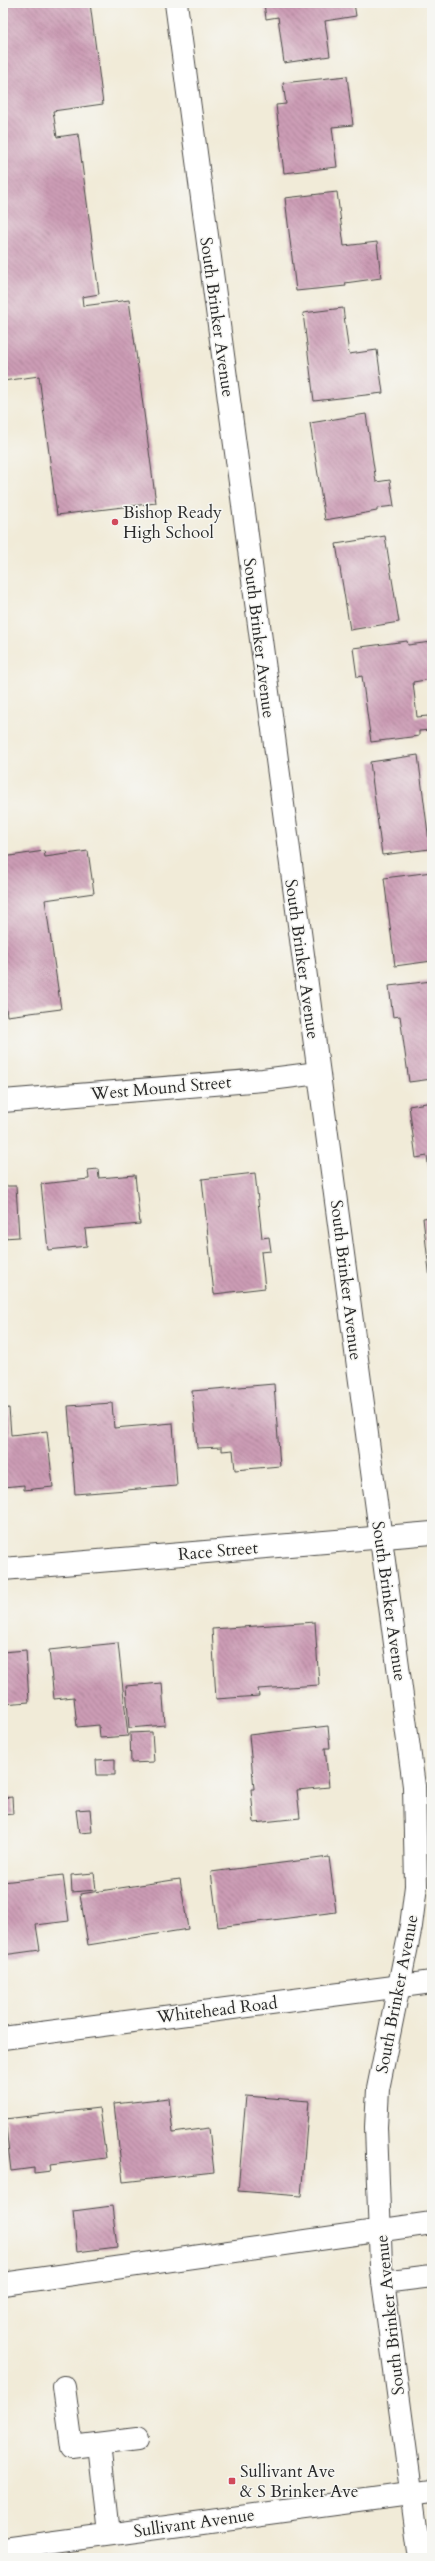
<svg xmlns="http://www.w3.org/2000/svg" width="435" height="2561" viewBox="0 0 435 2561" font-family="Cardo,serif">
<defs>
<pattern id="building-back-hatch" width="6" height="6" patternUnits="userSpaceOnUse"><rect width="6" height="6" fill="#cc9cb5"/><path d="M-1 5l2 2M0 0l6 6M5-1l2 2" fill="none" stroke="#a67f93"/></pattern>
</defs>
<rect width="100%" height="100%" fill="#f6f6f2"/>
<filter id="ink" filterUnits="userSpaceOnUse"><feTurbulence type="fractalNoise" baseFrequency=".025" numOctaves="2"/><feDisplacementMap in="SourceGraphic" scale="8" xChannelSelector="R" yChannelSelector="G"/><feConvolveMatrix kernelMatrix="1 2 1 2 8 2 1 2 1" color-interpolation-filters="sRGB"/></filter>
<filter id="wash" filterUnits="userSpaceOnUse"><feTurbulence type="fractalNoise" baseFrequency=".012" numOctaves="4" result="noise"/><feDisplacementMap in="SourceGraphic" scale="16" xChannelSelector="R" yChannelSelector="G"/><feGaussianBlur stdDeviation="0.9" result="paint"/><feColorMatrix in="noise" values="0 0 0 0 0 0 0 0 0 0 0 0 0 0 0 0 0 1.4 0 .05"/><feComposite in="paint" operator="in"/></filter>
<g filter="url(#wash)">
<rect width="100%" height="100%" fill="#f1ebd8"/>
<g id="blocks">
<!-- building -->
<g fill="url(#building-back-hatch)">
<polygon points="3,3 76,3 76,5 90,3 103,104 53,111 57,137 78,134 99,294 82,297 83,306 129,300 156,503 57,515 39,376 3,381"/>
<polygon points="264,3 354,3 356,16 325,21 330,56 284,63 278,17 266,19"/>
<polygon points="347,76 353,125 332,127 337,167 284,173 276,105 286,104 283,83"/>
<polygon points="337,192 344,246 377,242 381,278 345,283 346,286 296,291 285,198"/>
<polygon points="343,308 349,354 377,350 383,393 314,401 303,313"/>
<polygon points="366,414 376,482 390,480 394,506 377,508 377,511 325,520 310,423"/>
<polygon points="385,536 399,622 350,630 336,544"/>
<polygon points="407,641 408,645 431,642 432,679 413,682 417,717 428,716 430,730 419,731 419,736 371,742 362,676 357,677 353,648"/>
<polygon points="418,755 430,849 382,855 370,762"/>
<polygon points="44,851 45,857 88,851 94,893 45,900 61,1009 7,1016 3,987 3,857"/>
<polygon points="432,872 432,961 395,966 384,878"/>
<polygon points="432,981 432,1079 409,1082 400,1016 393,1017 389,986"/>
<polygon points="432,1102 432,1185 431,1185 427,1156 416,1158 409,1106"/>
<polygon points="98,1169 99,1178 135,1175 140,1224 85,1229 87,1246 48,1250 41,1184 89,1179 88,1170"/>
<polygon points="255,1173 262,1238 269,1237 271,1251 261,1252 265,1288 214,1294 202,1179"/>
<polygon points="3,1186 16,1186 19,1237 3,1238"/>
<polygon points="432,1217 432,1288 431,1288 423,1218"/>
<polygon points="274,1384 280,1466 235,1470 233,1450 222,1451 222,1447 197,1448 192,1391"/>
<polygon points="112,1403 114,1428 173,1423 177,1486 75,1494 68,1406"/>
<polygon points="9,1408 11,1435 47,1431 53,1487 24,1490 24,1485 3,1487 3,1409"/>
<polygon points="315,1622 319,1685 258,1689 259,1696 216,1699 212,1629"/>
<polygon points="118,1643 128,1736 100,1738 99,1725 77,1727 74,1697 54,1699 49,1650"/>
<polygon points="26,1650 29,1702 3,1704 3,1652"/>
<polygon points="162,1683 165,1725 129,1728 126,1686"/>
<polygon points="328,1726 330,1748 325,1748 329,1787 297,1790 300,1818 254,1823 251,1789 254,1789 249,1735"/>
<polygon points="152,1732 154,1762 131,1763 130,1733"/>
<polygon points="115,1759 115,1775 97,1775 96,1760"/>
<polygon points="12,1797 13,1814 3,1815 3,1798"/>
<polygon points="90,1809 92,1832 79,1833 76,1810"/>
<polygon points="329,1857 336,1912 218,1927 211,1872"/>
<polygon points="94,1873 96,1890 72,1892 71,1875"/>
<polygon points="63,1875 69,1921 36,1925 40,1950 3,1955 3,1882"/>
<polygon points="180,1879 188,1929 88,1945 80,1894"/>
<polygon points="246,2096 309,2101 301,2196 238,2191"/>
<polygon points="169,2098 173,2133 209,2128 214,2172 123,2182 114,2104"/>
<polygon points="99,2108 106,2158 50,2165 51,2171 34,2173 34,2168 11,2171 5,2119"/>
<polygon points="112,2206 117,2247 77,2252 73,2211"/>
</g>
</g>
</g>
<g filter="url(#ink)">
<use href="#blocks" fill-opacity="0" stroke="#494845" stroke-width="1"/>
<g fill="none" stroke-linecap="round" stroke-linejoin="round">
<defs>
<g id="minor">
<polyline points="176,3 414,1786 416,1886 411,1926 378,2089 376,2127 381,2266 420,2558"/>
<polyline points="3,1101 263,1080 318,1073"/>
<polyline points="3,1569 432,1533"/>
<polyline points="3,2038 432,1982"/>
<polyline points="383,2282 432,2276"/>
<polyline points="3,2284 432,2223"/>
<polyline points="64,2387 72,2447 137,2439"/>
<polyline points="99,2444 109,2534"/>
</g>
<polyline id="major" points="3,2549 432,2491"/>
</defs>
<!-- minor casing -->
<use href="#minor" stroke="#494845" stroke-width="24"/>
<!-- major casing -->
<use href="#major" stroke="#494845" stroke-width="24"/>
<!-- minor -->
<use href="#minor" stroke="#fff" stroke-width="22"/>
<!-- major -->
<use href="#major" stroke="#fff" stroke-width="22"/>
</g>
</g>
<!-- markers -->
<g fill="#d1495b" stroke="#f6f6f2" stroke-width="1.5">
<circle cx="115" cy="522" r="4"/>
<rect x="228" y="2477" width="8" height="8" rx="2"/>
</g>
<g text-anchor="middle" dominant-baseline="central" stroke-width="3" stroke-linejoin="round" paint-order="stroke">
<!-- street labels -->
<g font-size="17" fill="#2b2b2b" stroke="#f6f6f2">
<text transform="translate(217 317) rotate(82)">South Brinker Avenue</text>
<text transform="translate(259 638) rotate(83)">South Brinker Avenue</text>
<text transform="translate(302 959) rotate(82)">South Brinker Avenue</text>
<text transform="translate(161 1088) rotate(-5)">West Mound Street</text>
<text transform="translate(346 1280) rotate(83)">South Brinker Avenue</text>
<text transform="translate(218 1551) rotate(-5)">Race Street</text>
<text transform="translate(389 1601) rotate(82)">South Brinker Avenue</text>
<text transform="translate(397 1994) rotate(-79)">South Brinker Avenue</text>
<text transform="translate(217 2010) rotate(-7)">Whitehead Road</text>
<text transform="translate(390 2315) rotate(-96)">South Brinker Avenue</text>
<text transform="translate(194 2523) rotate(-8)">Sullivant Avenue</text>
</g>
<!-- poi labels -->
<g font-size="17" fill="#2b2b2b" stroke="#f6f6f2" text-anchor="start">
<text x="123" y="512">Bishop Ready<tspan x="123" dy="20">High School</tspan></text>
<text x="240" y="2471">Sullivant Ave<tspan x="240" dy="20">&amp; S Brinker Ave</tspan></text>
</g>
</g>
<!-- margin -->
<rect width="435" height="2561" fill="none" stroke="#f6f6f2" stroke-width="16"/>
</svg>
